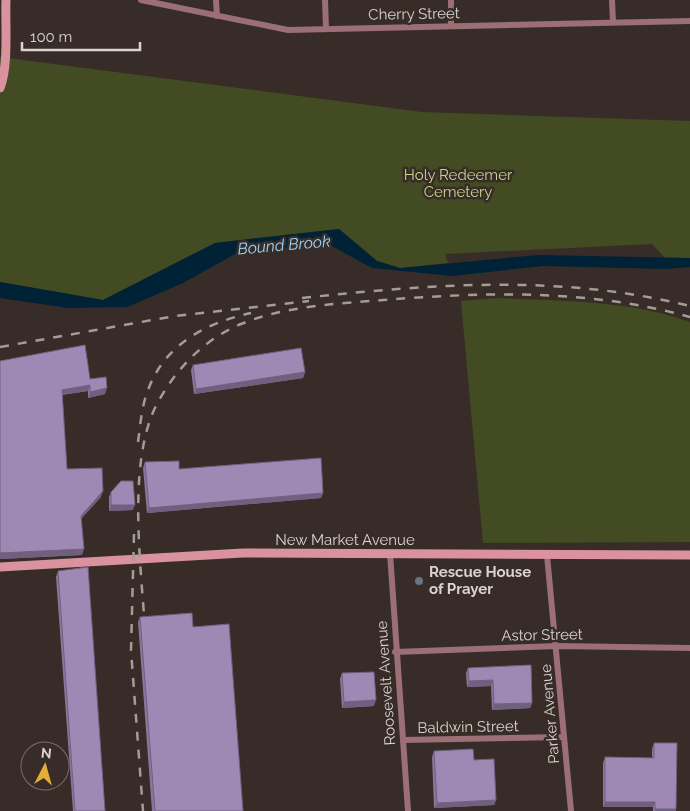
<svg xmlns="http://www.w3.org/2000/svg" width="690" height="811" viewBox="0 0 690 811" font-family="Raleway,sans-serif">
<rect width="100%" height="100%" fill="#372c27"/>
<!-- green -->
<g fill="#434b22">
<polygon points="0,57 422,112 690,121 690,258 666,259 652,244 445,254 448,263 400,268 377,261 339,229 215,243 103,300 0,282"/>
<path d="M498 298C561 301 630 300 690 322V542L483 543 461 301Z"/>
</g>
<!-- water -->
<polygon fill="#002236" points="339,229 377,261 400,268 538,255 690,258 690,267 666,269 543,266 452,276 372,268 328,244 237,253 181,284 127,307 68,308 0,298 0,282 103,300 215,243"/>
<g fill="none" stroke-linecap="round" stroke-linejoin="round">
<!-- street -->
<g stroke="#9c6e76" stroke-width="6">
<polyline points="141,0 288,30 690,21"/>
<polyline points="216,0 217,16"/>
<polyline points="325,0 326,29"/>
<polyline points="451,0 451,26"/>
<polyline points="612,0 613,22"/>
<polyline points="390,553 408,811"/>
<polyline points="547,555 571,811"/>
<polyline points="395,652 557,646 690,648"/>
<polyline points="403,740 564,737"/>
</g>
<!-- secondary -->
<g stroke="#d9929e" stroke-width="9">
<path d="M0 88C9 65 5 25 6 0"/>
<polyline points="0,567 243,553 690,555"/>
</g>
<!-- rail -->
<g stroke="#a49c97" stroke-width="2.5" stroke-dasharray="9 9" stroke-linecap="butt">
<path d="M302 298C434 284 560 274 690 306"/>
<polyline points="0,347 175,316 309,301"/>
<path d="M138 442C140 428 141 413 145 399 160 347 202 324 251 313"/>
<polyline points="134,534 131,650 143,811"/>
<path d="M145 629C141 566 128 468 154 410 172 373 202 340 241 324 285 306 335 304 383 300 485 292 590 289 690 317"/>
</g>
</g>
<!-- wall -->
<g fill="#88769c">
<polygon points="0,361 90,379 105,394 88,398 88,391 62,395 67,469 101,497 81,519 82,555 0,559"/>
<polygon points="193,365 305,372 303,378 194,394 191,370"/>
<polygon points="145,462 179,469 323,493 321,498 147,513 143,468"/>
<polygon points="111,492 133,510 109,511 109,497"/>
<polygon points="58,571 105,811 73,811 56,577"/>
<polygon points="140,617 193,627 243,811 152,811 138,622"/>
<polygon points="531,665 532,703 530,708 492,710 491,686 467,687 466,673 468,668"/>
<polygon points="342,673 374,706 342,708 340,679"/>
<polygon points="654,743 676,809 676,811 653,811 653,807 603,807 603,763 605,757 652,758 652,749"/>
<polygon points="434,751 474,760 496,800 494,805 434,808 432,757"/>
</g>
<!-- shaded-wall -->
<g fill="#6f607f">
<polygon points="305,372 303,378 194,394 196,389"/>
<polygon points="90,385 88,391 60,395 62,390"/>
<polygon points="107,388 105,394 88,398 90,392"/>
<polygon points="103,491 101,497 79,521 81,516"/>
<polygon points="323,493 321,498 147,513 149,508"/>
<polygon points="111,505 135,505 133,510 109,511"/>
<polygon points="84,549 82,555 0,559 0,553"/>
<polygon points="493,680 491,686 467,687 469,681"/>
<polygon points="376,700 374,706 342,708 344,702"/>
<polygon points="532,703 530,708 492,710 494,704"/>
<polygon points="496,800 494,805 434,808 437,803"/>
<polygon points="605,802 655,802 653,807 603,807"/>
<rect x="655" y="809" width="21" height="2"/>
</g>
<!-- building -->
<g fill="#9e89b5" stroke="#6f607f">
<polygon points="85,345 90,379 106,377 107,388 90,392 90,385 62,390 67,469 102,468 103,491 81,516 84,549 0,553 0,361"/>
<polygon points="301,348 305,372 196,389 193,365"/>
<polygon points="321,458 323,493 149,508 145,462 179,461 179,469"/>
<polygon points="121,481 133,481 135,505 111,505 111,492"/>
<polygon points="88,567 105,811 75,811 58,571"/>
<polygon points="192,613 193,627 229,624 243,811 155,811 140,617"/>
<polygon points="531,665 532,703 494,704 493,680 469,681 468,668"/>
<polygon points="374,672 376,700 344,702 342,673"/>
<polygon points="654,743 677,743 676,809 655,809 655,802 605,802 605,757 654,758"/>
<polygon points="473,749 474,760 494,759 496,800 437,803 434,751"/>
</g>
<!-- markers -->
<circle fill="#6b7280" stroke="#372c27" stroke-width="2" cx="419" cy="581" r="5"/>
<g text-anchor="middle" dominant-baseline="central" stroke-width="5" stroke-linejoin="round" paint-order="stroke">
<!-- street labels -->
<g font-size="15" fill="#dad3cf" stroke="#372c27">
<text transform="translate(414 14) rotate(-1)">Cherry Street</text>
<text x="345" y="540">New Market Avenue</text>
<text transform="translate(542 635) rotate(-1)">Astor Street</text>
<text transform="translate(386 683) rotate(-94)">Roosevelt Avenue</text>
<text transform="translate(550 714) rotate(-95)">Parker Avenue</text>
<text transform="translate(468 727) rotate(-1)">Baldwin Street</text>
</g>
<!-- park labels -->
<g font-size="15" fill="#c5d58a" stroke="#372c27">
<text x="458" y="175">Holy Redeemer<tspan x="458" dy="17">Cemetery</tspan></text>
</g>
<!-- poi labels -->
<g font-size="15" font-weight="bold" fill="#dad3cf" stroke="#372c27" text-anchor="start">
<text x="429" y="572">Rescue House<tspan x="429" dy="17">of Prayer</tspan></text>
</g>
<!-- water labels -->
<g font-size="16" font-style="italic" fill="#9cd4fb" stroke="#372c27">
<text transform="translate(284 245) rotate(-5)">Bound Brook</text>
</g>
</g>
<!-- north arrow -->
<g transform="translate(45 766) rotate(6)"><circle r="24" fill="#372c27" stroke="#786f6a"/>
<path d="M0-4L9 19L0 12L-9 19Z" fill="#e4ad35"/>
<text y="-8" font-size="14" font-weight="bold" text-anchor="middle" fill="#dad3cf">N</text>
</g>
<!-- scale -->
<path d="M22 42v8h118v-8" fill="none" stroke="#dad3cf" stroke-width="2.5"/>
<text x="30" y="42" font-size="15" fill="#dad3cf" stroke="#372c27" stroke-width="4" paint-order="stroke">100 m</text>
</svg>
